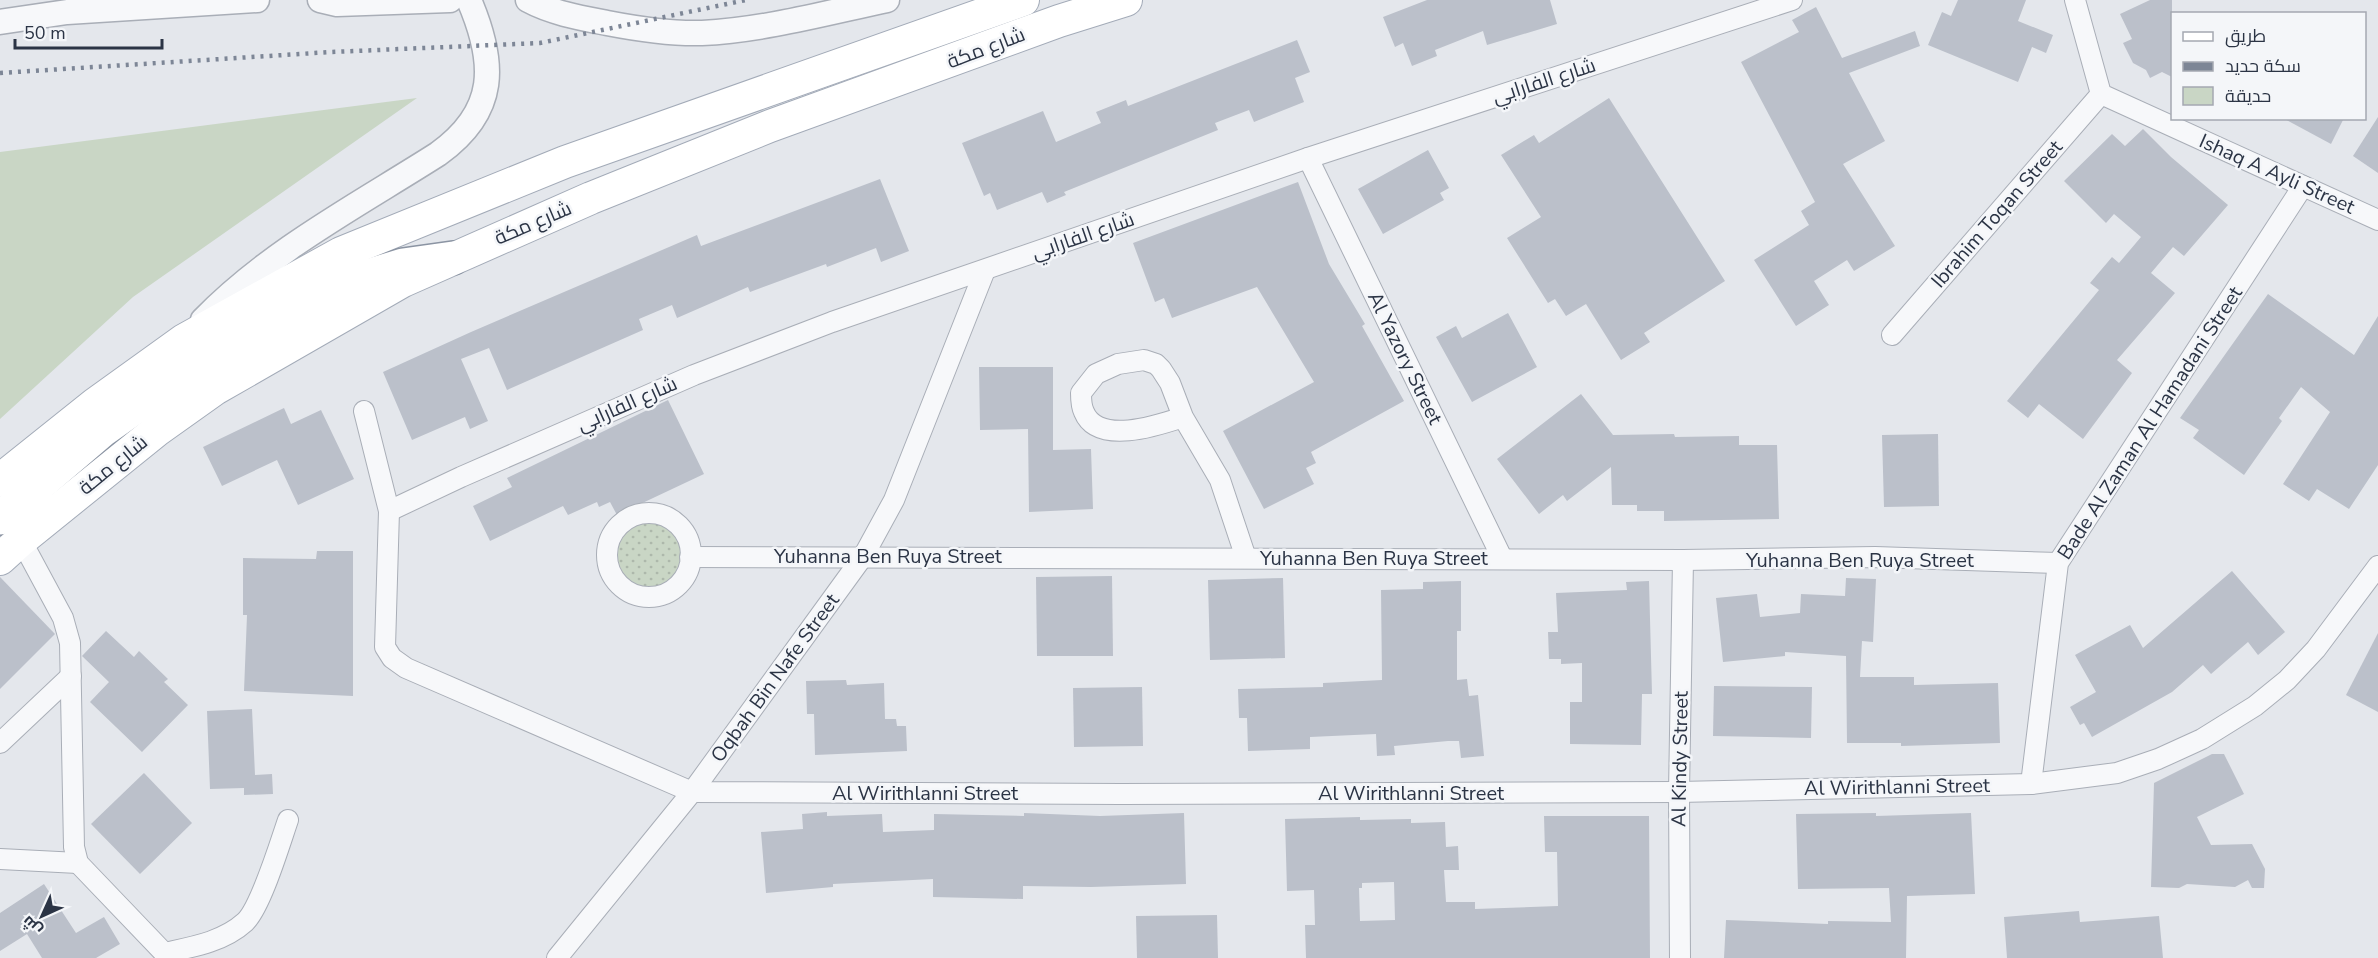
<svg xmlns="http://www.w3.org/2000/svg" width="2378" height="958" viewBox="0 0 2378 958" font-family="'Nunito Sans',Cairo,sans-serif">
<defs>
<pattern id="grass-dots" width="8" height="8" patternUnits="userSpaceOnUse" patternTransform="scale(1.5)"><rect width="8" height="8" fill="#c9d6c5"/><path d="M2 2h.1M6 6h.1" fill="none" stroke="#adb8ab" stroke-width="1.8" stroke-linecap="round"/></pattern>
</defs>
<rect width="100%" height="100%" fill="#e4e7ec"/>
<!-- grass -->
<circle fill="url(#grass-dots)" cx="649" cy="555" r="36"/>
<!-- park -->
<polygon fill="#c9d6c5" points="417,98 133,297 0,419 0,152"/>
<!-- building -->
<g fill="#bbc0ca" fill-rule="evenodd">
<polygon points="1427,0 1550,0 1557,24 1487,45 1483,31 1435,50 1437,56 1412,66 1403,43 1395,47 1383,17"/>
<polygon points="1958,0 2026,0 2018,21 2053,35 2046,53 2032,47 2018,82 1928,45 1942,12 1951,16"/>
<polygon points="2150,0 2172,0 2172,77 2162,72 2150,78 2146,70 2133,63 2123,43 2132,39 2120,14"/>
<polygon points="1816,7 1842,58 1915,31 1920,46 1849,73 1885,141 1843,164 1895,246 1854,271 1847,260 1814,281 1829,305 1796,326 1754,260 1809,225 1801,211 1815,202 1741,62 1799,32 1792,20"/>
<polygon points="1297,40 1310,72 1295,78 1304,102 1254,122 1249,110 1215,123 1218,130 1064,192 1066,195 1047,203 1042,192 997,210 990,193 984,196 962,143 1043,111 1056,142 1101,123 1096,112 1126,100 1128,106"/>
<polygon points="1609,98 1725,281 1644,333 1650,342 1621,360 1586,304 1566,316 1555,299 1548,303 1507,238 1541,217 1501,155 1534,135 1539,143"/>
<polygon points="2378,117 2378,173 2353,156"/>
<polygon points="2283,118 2344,118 2331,144"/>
<polygon points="2143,129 2171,157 2228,205 2184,256 2173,247 2151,273 2175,293 2117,360 2132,373 2083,439 2039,404 2028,418 2007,401 2099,290 2090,283 2112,257 2119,263 2141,237 2114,214 2106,223 2064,181 2112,134 2125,146"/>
<polygon points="1428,150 1449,188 1440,193 1444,200 1383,234 1358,189"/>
<polygon points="880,179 909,251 881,262 876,248 827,267 826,264 750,292 748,287 677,318 672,305 639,319 643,330 507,390 489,348 461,359 488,421 470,429 465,417 412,440 383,372 471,332 697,235 701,246"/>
<polygon points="1298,182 1329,264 1365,324 1362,326 1404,401 1311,452 1316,463 1306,468 1314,484 1264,509 1223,431 1314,382 1257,287 1172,318 1164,298 1155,302 1133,243"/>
<polygon points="2268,294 2354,355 2378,316 2378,465 2349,509 2317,489 2309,501 2283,484 2330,412 2301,387 2279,418 2282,421 2244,475 2193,438 2199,430 2180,418"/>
<polygon points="1508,313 1537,367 1472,402 1436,337 1456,326 1462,338"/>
<polygon points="979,367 1053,367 1053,450 1091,449 1093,509 1029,512 1028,429 980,430"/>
<polygon points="1581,394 1613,435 1674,434 1675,437 1739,436 1739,445 1777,445 1779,519 1664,521 1664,511 1637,511 1637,505 1612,505 1611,467 1567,501 1563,495 1539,514 1497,459"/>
<polygon points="668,400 704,474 617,515 610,502 599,507 597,502 568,515 563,506 490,541 473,506 512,487 507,478"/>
<polygon points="284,408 291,424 321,410 354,479 298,505 277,460 222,486 203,447"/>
<polygon points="1938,434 1939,506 1884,507 1882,435"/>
<polygon points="317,551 353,551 353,696 244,691 247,615 243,615 243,558 316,559"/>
<polygon points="2232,571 2285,632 2258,655 2248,642 2211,674 2203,665 2172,692 2092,737 2084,723 2080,725 2070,707 2096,692 2075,655 2130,625 2143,648"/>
<polygon points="1112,576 1113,656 1037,656 1036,577"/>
<polygon points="0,577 55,634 0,689"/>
<polygon points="1283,578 1285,658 1210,660 1208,580"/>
<polygon points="1846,578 1876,579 1873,642 1862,641 1860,677 1914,677 1914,685 1998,683 2000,743 1901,746 1901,743 1847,743 1846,656 1785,652 1785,656 1723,662 1716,598 1757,594 1760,617 1800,613 1801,594 1845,596"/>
<polygon points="1461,581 1461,631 1457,631 1457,680 1467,679 1469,696 1478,695 1484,756 1461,758 1459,741 1448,741 1394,746 1395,755 1377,756 1376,734 1310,737 1310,749 1248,751 1247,718 1239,718 1238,689 1323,687 1323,683 1382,680 1381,590 1423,589 1423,582"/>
<polygon points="1649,581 1652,694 1642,694 1641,745 1570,744 1570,702 1582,702 1582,663 1561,664 1561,659 1549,659 1548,632 1558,632 1556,593 1627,590 1626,582"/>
<polygon points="106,631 134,657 139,651 168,679 164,682 188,705 142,752 90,702 109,682 82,656"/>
<polygon points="2378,633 2378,712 2346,695"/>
<polygon points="846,680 847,685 884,683 885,719 896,719 897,726 906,726 907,751 815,755 814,714 807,714 806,681"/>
<polygon points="1714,686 1812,687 1811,738 1713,736"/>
<polygon points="1142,687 1143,746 1074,747 1073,688"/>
<polygon points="252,709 255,775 272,774 273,794 244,795 244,788 210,789 207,711"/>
<polygon points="2212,754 2224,754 2244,794 2197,817 2211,845 2252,844 2265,869 2264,888 2252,888 2248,880 2235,887 2187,884 2179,888 2151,887 2154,783"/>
<polygon points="144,773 192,823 140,874 91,824"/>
<polygon points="827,812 827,816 882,814 883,832 934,830 934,814 1024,816 1024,813 1100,816 1184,813 1186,884 1091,887 1023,886 1023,899 933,897 933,879 833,884 833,887 766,893 761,832 803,829 802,814"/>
<polygon points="1876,813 1876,816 1971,813 1975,894 1907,896 1906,958 1724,958 1726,920 1828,924 1828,921 1891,922 1889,888 1798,889 1796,814"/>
<path d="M1544 816H1649L1650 958H1306L1305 925H1315L1314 890 1287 891 1285 819 1360 817V820L1411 819V823L1445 822 1446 847 1458 846 1459 870H1444L1446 902H1475V909L1558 906 1557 852H1545ZM1394 882 1395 920 1360 921 1359 888H1362V883Z"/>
<polygon points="44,884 76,933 104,917 120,944 96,958 42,958 27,934 0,951 0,913"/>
<polygon points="2079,911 2080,922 2159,916 2163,958 2007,958 2004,917"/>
<polygon points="1217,915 1218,958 1137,958 1136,916"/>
</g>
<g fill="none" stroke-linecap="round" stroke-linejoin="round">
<defs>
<g id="minor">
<polyline points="2075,0 2101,94 2378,220"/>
<polyline points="1308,158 1502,558"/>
<polyline points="1892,335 2101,94"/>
<polyline points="364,411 389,511 385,647 392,658 406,668 692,792 1121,794 1679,792 2031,784 2117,773 2158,759 2202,739 2255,706 2287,680 2316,649 2378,566"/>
<path d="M1183 417C1159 425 1098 446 1084 412 1081 406 1081 399 1081 393L1096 374 1118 364 1144 360 1156 364 1161 369 1170 383 1183 417 1220 480 1246 558"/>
<polyline points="389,511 461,477 694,375 832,322 1308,158 1792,0"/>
<circle cx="649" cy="555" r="42"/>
<polyline points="21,540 63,618 70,643 74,847 78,863 169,958"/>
<polyline points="690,557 1683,560 1875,557 2058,563"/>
<polyline points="0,743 71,676"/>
<polyline points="2031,784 2058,563 2303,186"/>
<polyline points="0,859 78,863"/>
<path d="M164 953C192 947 223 942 245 922 261 907 280 843 288 820"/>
<polyline points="557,958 692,792 864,555 894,500 985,270"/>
<polyline points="1680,958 1679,792 1683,560"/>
</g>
<g id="tertiary">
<polyline points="320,0 337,4 450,0"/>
<path d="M528 0C552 13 581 18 607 23 638 29 670 34 702 33 764 30 826 13 887 0"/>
<polyline points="0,22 67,12 257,0"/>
<path d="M203 320C270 251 358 205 438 154 498 111 496 63 469 0"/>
</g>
<g id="primary">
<polyline points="0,480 95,404 184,340 341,253 565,162 1023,0"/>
<polyline points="0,559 21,540 156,431 215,389 403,281 591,198 770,126 1059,21 1126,0"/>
</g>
<polyline id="trunk" points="0,518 103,430 179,376 253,332 300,306 361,278 403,265 453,258"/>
</defs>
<!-- minor casing -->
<use href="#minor" stroke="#a9aeb7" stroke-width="22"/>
<!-- tertiary casing -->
<use href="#tertiary" stroke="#a9aeb7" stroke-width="27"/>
<!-- primary casing -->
<use href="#primary" stroke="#a3abb8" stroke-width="34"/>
<!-- trunk casing -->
<use href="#trunk" stroke="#8b94a3" stroke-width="36"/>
<!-- minor -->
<use href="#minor" stroke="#f7f8fa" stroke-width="20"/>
<!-- tertiary -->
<use href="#tertiary" stroke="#f7f8fa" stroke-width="24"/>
<!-- primary -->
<use href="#primary" stroke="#fff" stroke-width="32"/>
<!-- trunk -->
<use href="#trunk" stroke="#fff" stroke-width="33"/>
<!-- rail -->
<polyline stroke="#7d8696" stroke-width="4.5" stroke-dasharray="3 6" stroke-linecap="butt" points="0,73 331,52 540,43 746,0"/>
</g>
<g text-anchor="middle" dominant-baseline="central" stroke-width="5" stroke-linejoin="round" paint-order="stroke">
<!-- street labels -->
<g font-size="20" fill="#2b3445" stroke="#f4f6f9">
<text transform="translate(986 48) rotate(-21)">شارع مكة</text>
<text transform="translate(1544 81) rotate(-18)">شارع الفارابي</text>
<text transform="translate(2277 174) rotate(24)">Ishaq A Ayli Street</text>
<text transform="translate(1997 214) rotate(-49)">Ibrahim Toqan Street</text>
<text transform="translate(533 223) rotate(-23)">شارع مكة</text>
<text transform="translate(1083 236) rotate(-19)">شارع الفارابي</text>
<text transform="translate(1405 358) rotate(64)">Al Yazory Street</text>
<text transform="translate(627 404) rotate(-24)">شارع الفارابي</text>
<text transform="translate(2150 423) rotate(-57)">Bade Al Zaman Al Hamadani Street</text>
<text transform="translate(113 465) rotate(-39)">شارع مكة</text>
<text x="888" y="556">Yuhanna Ben Ruya Street</text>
<text x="1374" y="558">Yuhanna Ben Ruya Street</text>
<text x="1860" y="560">Yuhanna Ben Ruya Street</text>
<text transform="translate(775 678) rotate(-54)">Oqbah Bin Nafe Street</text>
<text transform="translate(1680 759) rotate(-89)">Al Kindy Street</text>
<text transform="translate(1897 787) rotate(-1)">Al Wirithlanni Street</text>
<text x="925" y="793">Al Wirithlanni Street</text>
<text x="1411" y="793">Al Wirithlanni Street</text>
</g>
</g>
<!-- legend -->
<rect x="2171" y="12" width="195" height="108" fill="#f4f6f9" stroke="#a4a8b1" stroke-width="1.5"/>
<rect x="2183" y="32" width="30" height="9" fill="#ffffff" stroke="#a4a8b1" stroke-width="1.5"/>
<text x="2225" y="42" font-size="18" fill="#2b3445">طريق</text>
<rect x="2183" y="62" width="30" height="9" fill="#7d8696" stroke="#a4a8b1" stroke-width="1.5"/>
<text x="2225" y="72" font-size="18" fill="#2b3445">سكة حديد</text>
<rect x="2183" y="87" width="30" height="18" fill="#c9d6c5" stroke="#a4a8b1" stroke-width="1.5"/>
<text x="2225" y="102" font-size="18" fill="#2b3445">حديقة</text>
<!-- north arrow -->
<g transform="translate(42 916) rotate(225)" stroke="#f4f6f9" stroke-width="4.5" paint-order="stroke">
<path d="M0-4.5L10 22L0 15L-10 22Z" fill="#2b3445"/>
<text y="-9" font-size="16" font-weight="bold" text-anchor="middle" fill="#2b3445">ش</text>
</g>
<!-- scale -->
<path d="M15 39v9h147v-9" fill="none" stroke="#2b3445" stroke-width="3"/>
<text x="24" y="39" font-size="18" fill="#2b3445" stroke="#f4f6f9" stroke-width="4.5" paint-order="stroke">50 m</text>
</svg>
